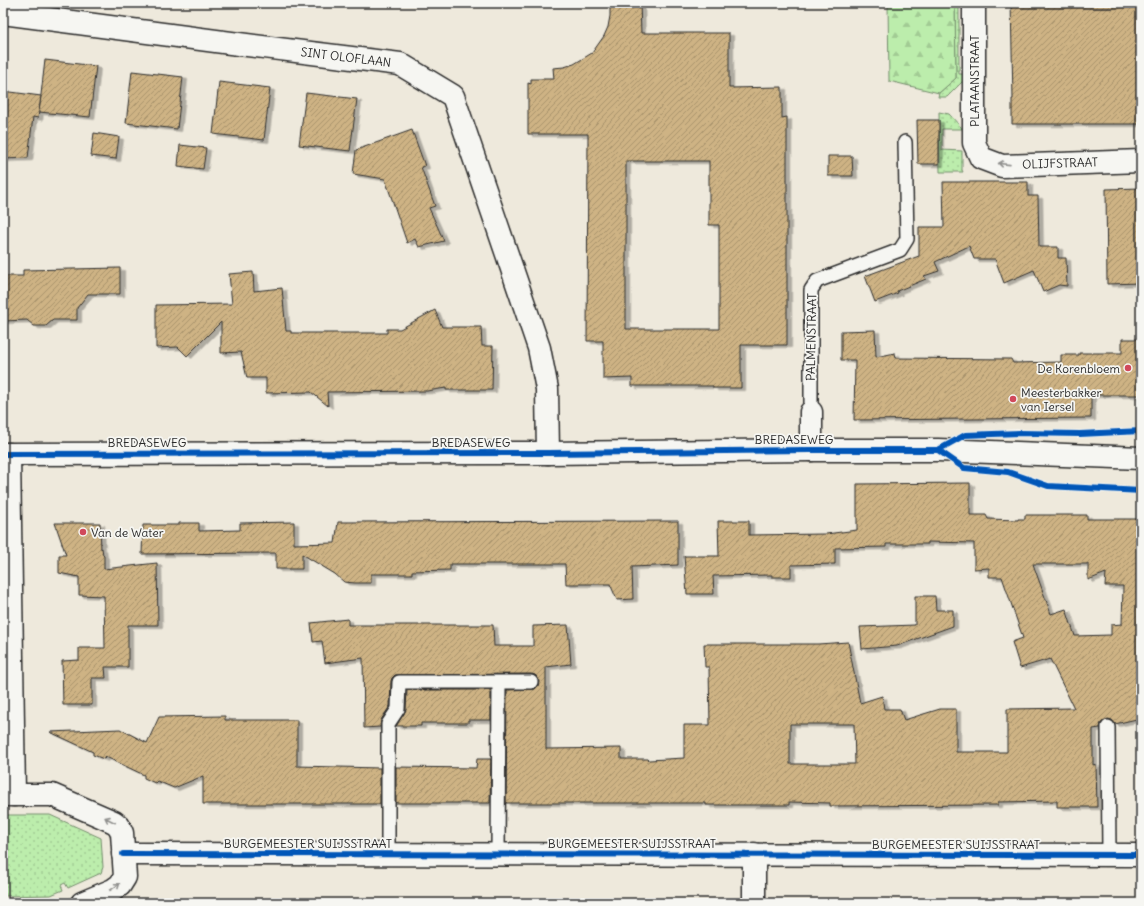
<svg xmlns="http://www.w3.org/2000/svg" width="1144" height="906" viewBox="0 0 1144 906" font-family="Delius,sans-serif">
<defs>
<pattern id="grass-dots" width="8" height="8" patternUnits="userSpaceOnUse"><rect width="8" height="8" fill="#bcedac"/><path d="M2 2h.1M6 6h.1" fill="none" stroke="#a2cb94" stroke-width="1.8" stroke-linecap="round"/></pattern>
<pattern id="forest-firs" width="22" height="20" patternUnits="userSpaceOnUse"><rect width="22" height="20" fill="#bcedac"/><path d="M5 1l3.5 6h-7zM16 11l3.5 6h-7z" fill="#a2cb94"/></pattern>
<pattern id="building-hatch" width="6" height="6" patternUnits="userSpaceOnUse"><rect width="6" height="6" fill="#ceb384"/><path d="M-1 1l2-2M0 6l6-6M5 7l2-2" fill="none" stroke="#a7926c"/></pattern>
<filter id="shadow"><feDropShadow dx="4.5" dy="2.5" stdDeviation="0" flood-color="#0004"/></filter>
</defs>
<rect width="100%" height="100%" fill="#eee9dc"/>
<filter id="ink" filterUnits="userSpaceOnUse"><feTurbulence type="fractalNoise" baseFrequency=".025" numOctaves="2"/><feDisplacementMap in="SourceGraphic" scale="8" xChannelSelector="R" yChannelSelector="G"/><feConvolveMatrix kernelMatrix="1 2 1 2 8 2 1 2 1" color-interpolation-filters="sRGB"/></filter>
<g filter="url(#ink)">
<!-- grass -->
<g fill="url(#grass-dots)" stroke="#748c6c">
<polygon points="955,3 959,3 959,74 968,74 968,76 947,97 938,97 939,93 956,78"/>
<polygon points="939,112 949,114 961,127 962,129 942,129 942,150 962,151 962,170 963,172 940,172"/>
<polygon points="3,815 50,815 101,838 103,867 101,873 68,888 65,883 61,885 63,890 51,895 3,896"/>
</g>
<!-- forest -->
<polygon fill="url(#forest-firs)" stroke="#748c6c" points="888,3 955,3 956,78 939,93 889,81"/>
<!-- building -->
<g fill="url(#building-hatch)" stroke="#2b2b2b" fill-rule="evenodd" filter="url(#shadow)">
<path d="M610 3H640L641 33H729V88L782 87V118L787 117V345H741V388H713V386H632V378L603 379V341H587L588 134H528V83L531 84V79H554L553 68 564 67 574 64 592 53 604 36 608 27 610 16ZM626 161H709V225H719V329H626Z"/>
<polygon points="1011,3 1141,3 1141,124 1012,124 1012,99 1013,99"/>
<polygon points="45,60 96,66 90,117 39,112"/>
<polygon points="132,71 183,77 177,129 126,123"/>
<polygon points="219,82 270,88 264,140 213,134"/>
<polygon points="3,91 41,96 38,118 33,117 28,158 3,159"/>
<polygon points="306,93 357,99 350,151 299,145"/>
<polygon points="917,120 939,120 939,164 918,164"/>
<polygon points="412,130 425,166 421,167 435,206 429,208 444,241 419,247 415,239 407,243 385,179 353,174 356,150"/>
<polygon points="94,133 119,137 116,159 91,156"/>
<polygon points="180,145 206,148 203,169 178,166"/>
<polygon points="828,156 852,156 853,176 828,176"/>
<polygon points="943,182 1028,182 1028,196 1038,196 1039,247 1058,247 1058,258 1066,258 1067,286 1059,285 1043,292 1034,270 1004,283 995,259 974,259 969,246 935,262 939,271 924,276 926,279 897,291 898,293 875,302 865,276 919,256 919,227 944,227"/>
<polygon points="1141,188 1141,283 1107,284 1106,189"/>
<polygon points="120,268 120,294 88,294 77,308 77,320 53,320 46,326 34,326 27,320 3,321 3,276 23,276 23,270"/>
<polygon points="253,272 254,291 282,288 286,331 291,331 291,333 387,333 387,329 400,329 435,310 442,327 481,327 482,346 493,346 492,390 446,390 446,388 427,391 327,392 328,406 311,392 266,393 266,378 247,378 241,352 221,353 221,322 187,356 178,347 156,348 156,305 232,304 229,274"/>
<polygon points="875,330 876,357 895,353 896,358 1011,359 1013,363 1061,362 1061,355 1079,355 1079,353 1122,353 1122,339 1141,339 1141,395 1091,395 1091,418 854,420 855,360 841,360 841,331"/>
<path d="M970 483V515H986L988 519 1018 520V519H1025V515H1087V519H1141V718L1115 724 1112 720 1108 719 1101 723 1100 728 1093 729V765L1096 764 1097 807H1057V801L998 802V805L830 806V803L789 802V805H706V803H506L507 690 535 689 538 686 539 682 538 678 535 675 531 674 395 675 392 678 391 681 390 706 381 720 380 727 364 728 363 658 325 663 322 641 313 642 311 623 348 619V625H493L494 646H533V626L568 625 571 664 546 667V749L621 748V759H648L649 760 684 758V725H710L709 667H705L704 644H818L848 642 860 703 882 696 884 709H900L904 720 940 709H956V752H1007V709L1074 708 1050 659 1020 668 1012 642 1023 638 1002 577H989V568L974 569V543L928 542V544H886V547L835 548V564L791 565V577H772V575L713 576 714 594H687L684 556H719L718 521H749V535L826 534 857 530V484ZM1033 564H1088V580L1106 573 1105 586H1123L1122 624 1111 625V635L1075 636 1066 609 1051 614ZM790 724H854L855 764H790Z"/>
<polygon points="678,521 678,565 632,567 633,599 617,600 610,584 566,584 565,564 450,564 450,570 412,571 412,574 371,574 371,583 355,583 344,582 335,574 302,554 302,569 276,569 276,553 142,554 143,525 179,525 179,523 199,523 199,531 240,530 240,523 294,522 294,544 335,543 338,522"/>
<polygon points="55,523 100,523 101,549 102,548 103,555 104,556 104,569 157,563 158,625 128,625 128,667 105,667 106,678 92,678 92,705 63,705 62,661 79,660 79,648 105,648 104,596 79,595 79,577 59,573 59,555 66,555"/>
<polygon points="915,596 935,596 936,610 953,610 953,626 897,646 862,649 860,627 915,625"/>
<polygon points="407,690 491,690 491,720 468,720 468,723 421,723 421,726 396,726 406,710"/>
<polygon points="225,716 225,720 297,720 297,766 380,768 380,804 203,804 203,776 174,788 157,781 155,783 144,778 144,775 106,757 104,759 93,755 93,752 50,732 120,729 147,743 159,717"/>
<polygon points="477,759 491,759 490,803 396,803 396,767 476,768"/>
</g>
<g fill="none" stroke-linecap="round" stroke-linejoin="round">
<defs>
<g id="service">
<polyline points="811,412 811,290 817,281 900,250 907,239 905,142"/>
<polyline points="1108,727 1109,855"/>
<polyline points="388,855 388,724 398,709 399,682 531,682"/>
<polyline points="498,855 499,683"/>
</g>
<g id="minor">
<polyline points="974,3 974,143 981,158 1002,166 1141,161"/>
<polyline points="3,13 231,43 400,64 453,96 539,348 547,389 548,453"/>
<polyline points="811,412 811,450"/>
<polyline points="9,454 14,795"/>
<polyline points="3,795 52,795 114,822 119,826 122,833 125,877 120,885 113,890 82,903"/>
<polyline points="123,854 1141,855"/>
<polyline points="754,903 754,854"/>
</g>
<polyline id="tertiary" points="3,454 548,453 811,450 938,450 1141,458"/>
</defs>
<!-- service casing -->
<use href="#service" stroke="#2b2b2b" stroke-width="16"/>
<!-- minor casing -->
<use href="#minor" stroke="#2b2b2b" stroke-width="25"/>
<!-- tertiary casing -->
<use href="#tertiary" stroke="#2b2b2b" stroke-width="25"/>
<!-- service -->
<use href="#service" stroke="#f6f6f2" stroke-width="13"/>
<!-- minor -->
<use href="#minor" stroke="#f6f6f2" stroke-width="22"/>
<!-- tertiary -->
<use href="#tertiary" stroke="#f6f6f2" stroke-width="22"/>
<defs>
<g id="cycleway">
<polyline points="938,450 964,468 1008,472 1048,486 1141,491"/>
<polyline points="3,454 548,453 811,450 938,450 965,435 1020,433 1080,434 1141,431"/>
<polyline points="123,854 1141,855"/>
</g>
</defs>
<!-- cycleway casing -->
<use href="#cycleway" stroke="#f6f6f2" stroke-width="8"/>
<!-- cycleway -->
<use href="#cycleway" stroke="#0057b8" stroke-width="6"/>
</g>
<!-- one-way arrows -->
<defs><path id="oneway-shaft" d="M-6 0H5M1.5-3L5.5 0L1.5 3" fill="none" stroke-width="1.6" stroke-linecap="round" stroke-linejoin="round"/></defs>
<g stroke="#90908e">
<use href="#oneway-shaft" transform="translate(1004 164) rotate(-174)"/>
<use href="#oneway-shaft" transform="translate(110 820) rotate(-153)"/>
<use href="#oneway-shaft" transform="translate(115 887) rotate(-35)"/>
</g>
</g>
<!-- markers -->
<g fill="#d1495b" stroke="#f6f6f2" stroke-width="1.5">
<circle cx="1128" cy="368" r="4"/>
<circle cx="1013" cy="399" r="4"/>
<circle cx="83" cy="532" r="4"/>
</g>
<g text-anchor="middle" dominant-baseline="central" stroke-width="3.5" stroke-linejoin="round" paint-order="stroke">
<!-- street labels -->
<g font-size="12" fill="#2b2b2b" stroke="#f6f6f2">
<text transform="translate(346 57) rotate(7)">SINT OLOFLAAN</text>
<text transform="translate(974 81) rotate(-90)">PLATAANSTRAAT</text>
<text transform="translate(1060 163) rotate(-2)">OLIJFSTRAAT</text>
<text transform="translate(811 337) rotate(-89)">PALMENSTRAAT</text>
<text x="794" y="439">BREDASEWEG</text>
<text x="147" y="442">BREDASEWEG</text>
<text x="471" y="442">BREDASEWEG</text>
<text x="308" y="843">BURGEMEESTER SUIJSSTRAAT</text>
<text x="632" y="843">BURGEMEESTER SUIJSSTRAAT</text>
<text x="956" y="844">BURGEMEESTER SUIJSSTRAAT</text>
</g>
<!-- poi labels -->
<g font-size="12" fill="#2b2b2b" stroke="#f6f6f2" text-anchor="start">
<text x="1120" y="368" text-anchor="end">De Korenbloem</text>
<text x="1021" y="392">Meesterbakker<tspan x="1021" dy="14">van Iersel</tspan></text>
<text x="91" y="532">Van de Water</text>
</g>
</g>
<!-- margin -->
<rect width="1144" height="906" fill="none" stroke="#f6f6f2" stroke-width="16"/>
<rect x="8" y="8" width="1128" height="890" fill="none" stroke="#2b2b2b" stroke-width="1.5" filter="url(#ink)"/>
</svg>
